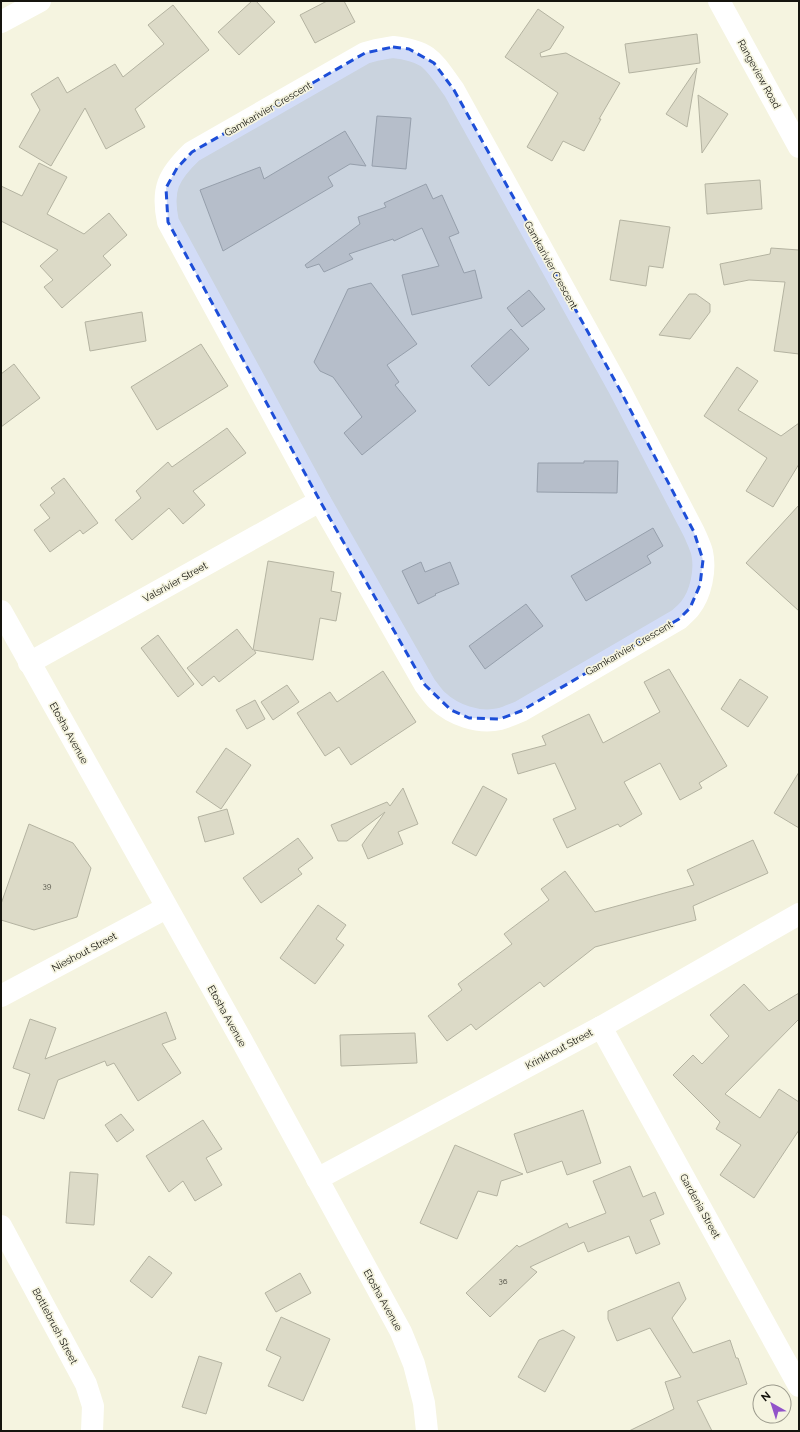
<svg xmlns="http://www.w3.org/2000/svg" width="800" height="1432" viewBox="0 0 800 1432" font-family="Raleway,sans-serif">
<rect width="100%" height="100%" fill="#f5f4e0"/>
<!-- building -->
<g fill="#dcdac7" stroke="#b4b3a1">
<polygon points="252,1 256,1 275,22 239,55 218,32"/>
<polygon points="327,1 344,1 355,22 315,43 300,15"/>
<polygon points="173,5 209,50 135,109 145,127 106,149 85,108 51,166 19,147 40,110 31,94 58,77 67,93 115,64 123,77 164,44 148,25"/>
<polygon points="538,9 564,27 550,49 540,53 541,57 566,53 620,83 599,119 601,119 584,151 563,141 552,161 527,147 558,93 505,57"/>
<polygon points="697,34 700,63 629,73 625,44"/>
<polygon points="697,68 687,127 666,114"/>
<polygon points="698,95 728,114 702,153"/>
<polygon points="377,116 411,118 406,169 372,166"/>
<polygon points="345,131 366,166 350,164 328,177 333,186 223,251 200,190 260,167 264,179"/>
<polygon points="39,163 67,177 47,214 84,234 109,213 127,235 103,256 111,265 62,308 44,287 53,280 40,266 58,250 1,221 1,186 22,196"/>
<polygon points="760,180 762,209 707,214 705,184"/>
<polygon points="426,184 433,199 442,195 459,233 449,237 464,273 475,270 482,298 412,315 402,275 439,266 422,228 394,241 393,239 349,254 353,259 324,272 319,264 307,268 305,265 360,224 358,217 386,207 384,203"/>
<polygon points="620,220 670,227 663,268 649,266 646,286 610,280"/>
<polygon points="771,248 799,250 799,354 774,351 785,282 749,280 724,285 720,264 770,254"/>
<polygon points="371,283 417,344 387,365 399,382 395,385 416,411 362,455 344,433 362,417 333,377 320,371 314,362 348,289"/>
<polygon points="529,290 545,309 522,327 507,308"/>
<polygon points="689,294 696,294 710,304 710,312 690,339 659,335"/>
<polygon points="142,312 146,341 90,351 85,322"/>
<polygon points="511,329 529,349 489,386 471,366"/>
<polygon points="201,344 228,386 157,430 131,387"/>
<polygon points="14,364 40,398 1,427 1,374"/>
<polygon points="737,367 758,381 738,410 781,436 799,423 799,464 773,507 746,491 767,458 704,416"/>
<polygon points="227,428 246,453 193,491 205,505 183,524 169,508 132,540 115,520 141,498 136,491 168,462 172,467"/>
<polygon points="584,461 618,461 617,493 537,492 538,463 584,463"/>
<polygon points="64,478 98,523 83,534 80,530 50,552 34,530 50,518 40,505 55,493 51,488"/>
<polygon points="799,505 799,611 746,563"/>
<polygon points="653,528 663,546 647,556 651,563 586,601 571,576"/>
<polygon points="268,561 334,572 331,591 341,593 336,621 320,618 313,660 254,650 256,653 219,682 214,676 202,686 187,668 237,629 253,650"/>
<polygon points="421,562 425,572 450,562 459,584 435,594 436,595 418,604 402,571"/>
<polygon points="526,604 543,626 485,669 469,646"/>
<polygon points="158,635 194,684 178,697 141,648"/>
<polygon points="669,669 727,766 699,783 702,788 680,800 660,763 624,782 642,814 620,827 618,824 567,848 553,819 576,809 555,763 518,774 512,754 546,745 542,736 589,714 603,743 660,712 644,682"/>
<polygon points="383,671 416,722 351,765 339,747 325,756 297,713 330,692 337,702"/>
<polygon points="740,679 768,697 748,727 721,709"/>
<polygon points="287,685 299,702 273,720 261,702"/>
<polygon points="255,700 265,719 247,729 236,710"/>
<polygon points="226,748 251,765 221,809 196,792"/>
<polygon points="799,772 799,828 774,813"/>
<polygon points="483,786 507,799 476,856 452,843"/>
<polygon points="403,788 418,824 398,832 403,844 368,859 362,845 385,812 347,841 338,841 331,825 387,802 390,806"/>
<polygon points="227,809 234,834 205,842 198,817"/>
<polygon points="29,824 73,843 91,868 77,917 34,930 1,920 1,904"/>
<polygon points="298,838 313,858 298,869 302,874 261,903 243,878"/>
<polygon points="753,840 768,873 693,906 696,920 595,947 544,987 540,982 476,1030 471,1024 447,1041 428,1016 462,990 458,984 512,944 504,934 549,900 541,889 565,871 595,912 694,885 687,870"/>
<polygon points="318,905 346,925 336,939 344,945 315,984 280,958"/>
<polygon points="744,984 769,1011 799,993 799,1019 725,1094 760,1118 779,1089 799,1102 799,1130 754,1198 720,1175 741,1145 716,1129 720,1122 673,1075 693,1055 702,1064 729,1036 710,1015"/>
<polygon points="166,1012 176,1039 162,1044 181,1073 138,1101 114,1063 107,1066 105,1061 58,1080 44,1119 18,1110 30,1074 13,1068 30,1019 56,1028 45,1059"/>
<polygon points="415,1033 417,1063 341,1066 340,1035"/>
<polygon points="583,1110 601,1163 567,1175 562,1161 527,1173 514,1134"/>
<polygon points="121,1114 134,1130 117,1142 105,1125"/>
<polygon points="203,1120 222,1149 206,1158 222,1185 195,1201 183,1181 169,1192 146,1156"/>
<polygon points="455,1145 523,1174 501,1181 497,1196 478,1191 457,1239 420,1223"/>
<polygon points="630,1166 643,1197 655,1192 664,1214 650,1220 660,1244 636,1254 629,1236 588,1252 584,1242 530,1267 537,1272 490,1317 466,1293 517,1245 519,1247 567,1223 569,1228 606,1213 593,1181"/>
<polygon points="70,1172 98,1174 94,1225 66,1223"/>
<polygon points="149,1256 172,1273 152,1298 130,1281"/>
<polygon points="300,1273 311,1293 276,1312 265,1293"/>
<polygon points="679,1282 686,1299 672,1318 693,1353 730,1340 736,1358 738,1358 747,1384 697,1401 712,1431 629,1431 674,1409 665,1382 681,1377 650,1328 617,1341 608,1319 608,1311"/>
<polygon points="281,1317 330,1339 303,1401 268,1386 281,1357 266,1350"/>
<polygon points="563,1330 575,1337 545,1392 518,1377 539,1340"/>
<polygon points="199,1356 222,1363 206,1414 182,1407"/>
</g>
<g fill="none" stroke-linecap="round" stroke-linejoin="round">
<!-- minor -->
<g stroke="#fff" stroke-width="22">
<polyline points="719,1 799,147"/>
<polyline points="1,22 40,1"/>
<path d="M393 47C430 51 433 61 454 90L620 390 694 532C697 539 700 545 702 552 706 570 701 594 690 608 687 612 682 616 679 619L521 711C514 714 507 717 500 719 478 724 453 715 437 700 432 695 429 690 425 685L320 501 168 222C161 189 168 175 192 152L365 53 376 50Z"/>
<polyline points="1,611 242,1041 401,1332 414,1364 424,1403 427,1431"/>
<polyline points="29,663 320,501"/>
<polyline points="1,996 166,908"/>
<polyline points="601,1027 799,1386"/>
<polyline points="317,1179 601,1027 799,914"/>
<polyline points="1,1226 86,1384 93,1406 92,1431"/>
</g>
</g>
<!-- marked area -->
<path fill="#1d4ed8" fill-opacity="0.2" stroke="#1d4ed8" stroke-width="3" stroke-dasharray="8 5" stroke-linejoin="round" d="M393 47 409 49 434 63 454 90 620 390 694 532 703 560 700 585 690 608 679 619 521 711 500 719 469 718 451 710 425 685 320 501 168 222 166 188 177 168 192 152 365 53Z"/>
<g text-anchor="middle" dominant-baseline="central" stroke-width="3.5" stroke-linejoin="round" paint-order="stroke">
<!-- number labels -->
<g font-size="8" fill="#47463c">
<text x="47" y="886">39</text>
<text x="503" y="1281">36</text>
</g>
<!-- street labels -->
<g font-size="10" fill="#15140e" stroke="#f5f4e0">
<text transform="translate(759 74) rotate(61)">Rangeview Road</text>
<text transform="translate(268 109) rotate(-30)">Gamkarivier Crescent</text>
<text transform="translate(551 265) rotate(61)">Gamkarivier Crescent</text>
<text transform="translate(175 582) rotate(-29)">Valsrivier Street</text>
<text transform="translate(629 648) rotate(-30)">Gamkarivier Crescent</text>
<text transform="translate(69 733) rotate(61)">Etosha Avenue</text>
<text transform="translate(84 952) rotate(-28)">Nieshout Street</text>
<text transform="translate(227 1016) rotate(61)">Etosha Avenue</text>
<text transform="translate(559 1049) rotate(-28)">Krinkhout Street</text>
<text transform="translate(700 1206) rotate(61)">Gardenia Street</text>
<text transform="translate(383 1300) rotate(61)">Etosha Avenue</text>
<text transform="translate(55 1326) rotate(62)">Bottlebrush Street</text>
</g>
</g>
<!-- border -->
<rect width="800" height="1432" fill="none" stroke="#15140e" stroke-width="4"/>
<!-- north arrow -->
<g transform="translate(772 1404) rotate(321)"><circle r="19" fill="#f5f4e0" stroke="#9b9a8c"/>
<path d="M0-3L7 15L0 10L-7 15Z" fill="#9253c9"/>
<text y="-6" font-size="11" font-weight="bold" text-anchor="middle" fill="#15140e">N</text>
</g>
</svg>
